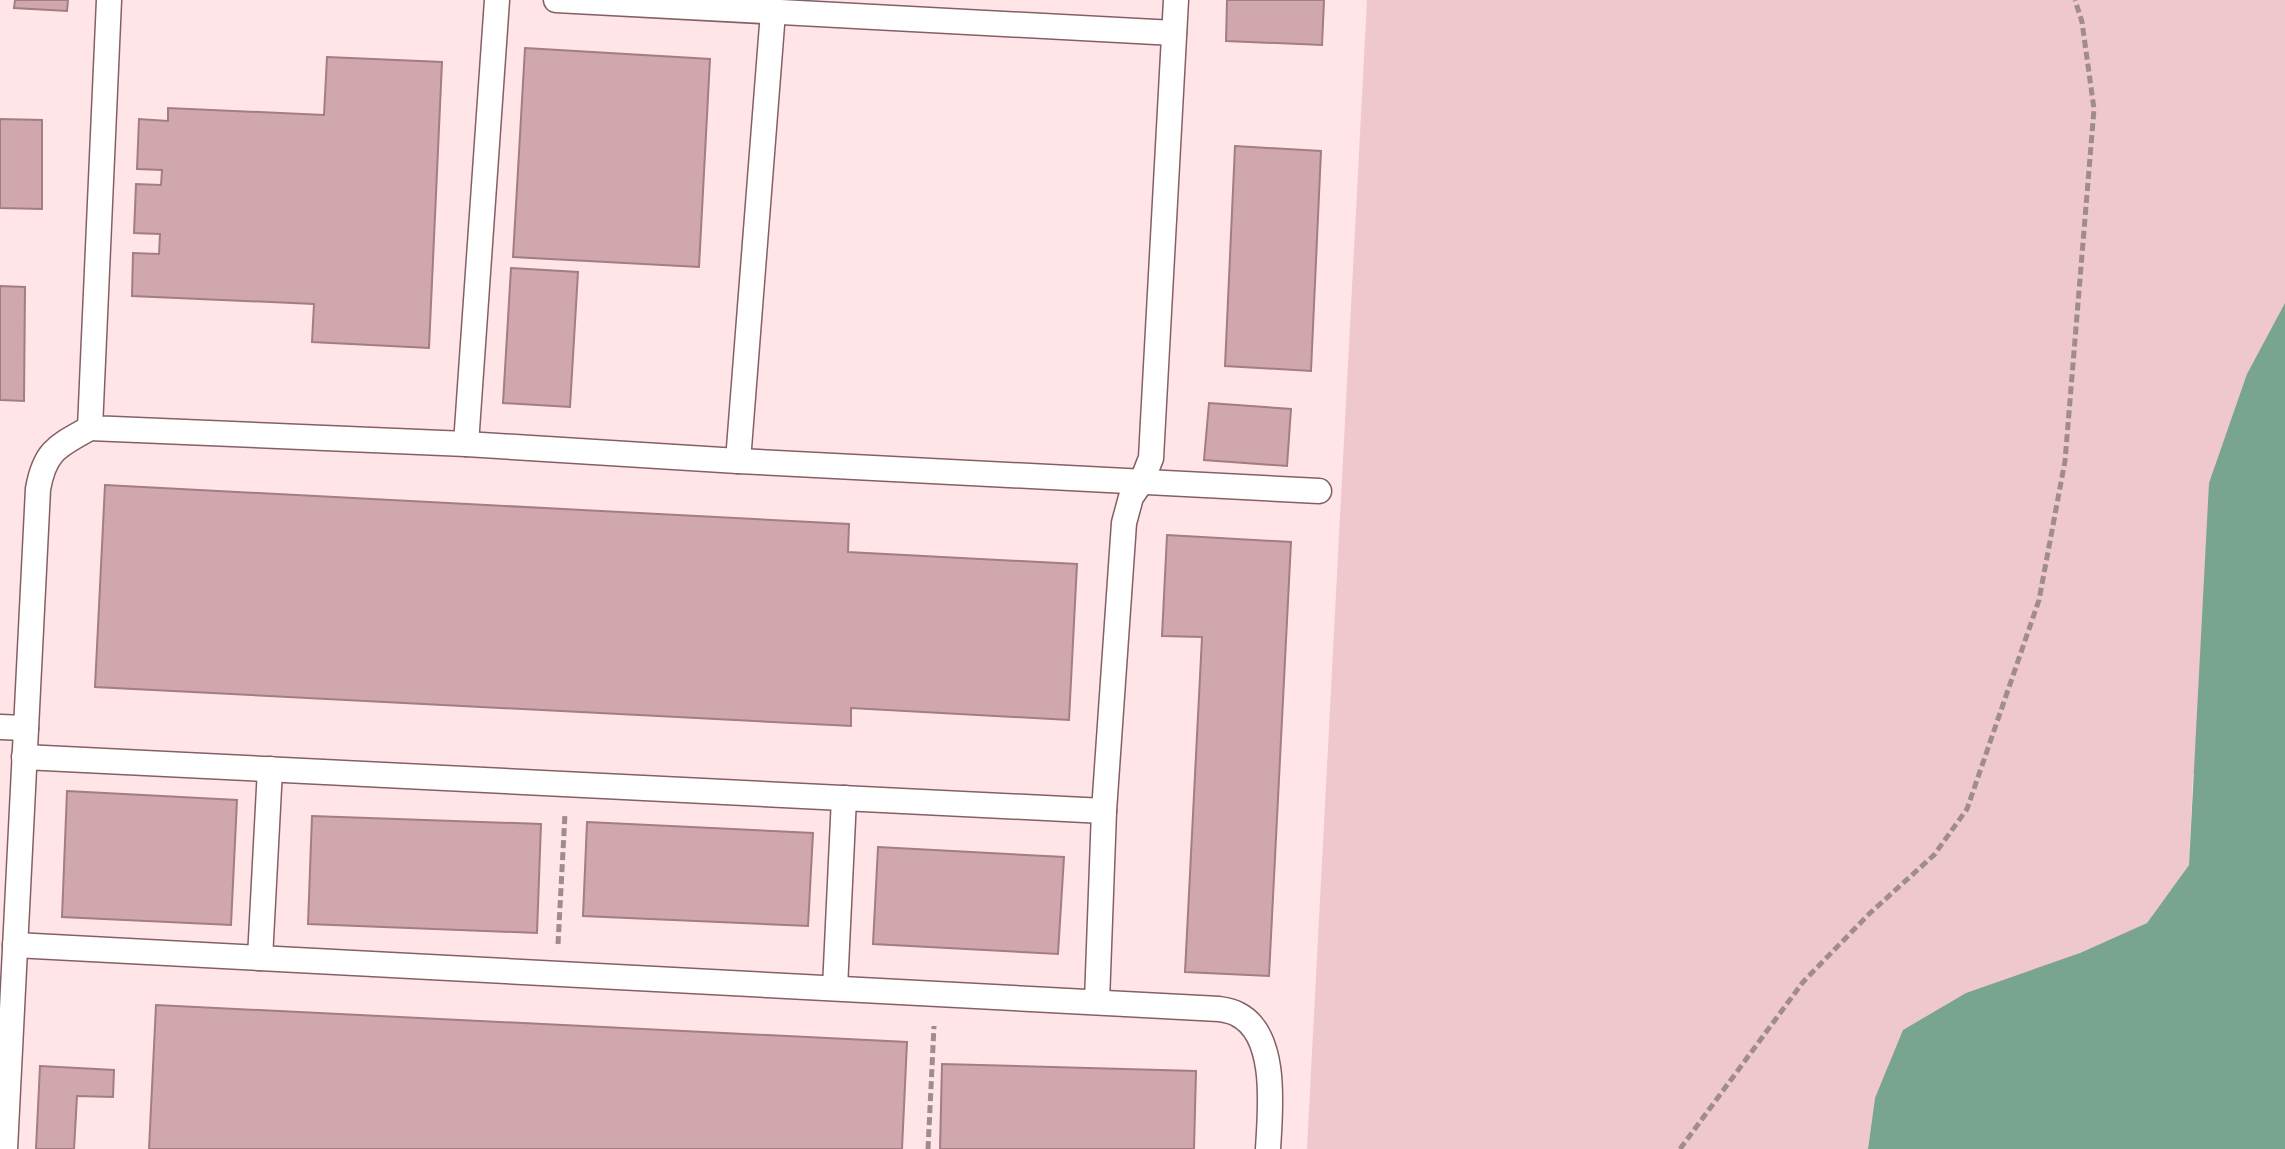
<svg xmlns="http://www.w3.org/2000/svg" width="2285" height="1149" viewBox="0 0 2285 1149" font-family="'DejaVu Sans',sans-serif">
<rect width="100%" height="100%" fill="#ffe5e8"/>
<!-- green -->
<polygon fill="#eec8cd" points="1367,0 2285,0 2285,747 2193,774 2189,865 2147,923 2080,953 1875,1098 1868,1149 1307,1149"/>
<!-- water -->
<polygon fill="#79a48f" points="2285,303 2285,1149 1868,1149 1875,1098 1903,1030 1966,993 2080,953 2147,923 2189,865 2209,483 2247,374"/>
<!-- building -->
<g fill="#cfa7ac" stroke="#a37d82" stroke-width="2">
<polygon points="15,0 68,0 67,11 14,8"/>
<polygon points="1227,0 1324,0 1322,45 1226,41"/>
<polygon points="525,48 710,59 699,267 513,257"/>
<polygon points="327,57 442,62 429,348 312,342 314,304 132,296 133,253 159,254 160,234 134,233 136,184 161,185 162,170 137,169 139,119 168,121 168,108 324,115"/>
<polygon points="0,119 42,120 42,209 0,208"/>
<polygon points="1235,146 1321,151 1311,371 1225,366"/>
<polygon points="511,268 578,272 570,407 503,403"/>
<polygon points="0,286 25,287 24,401 0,400"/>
<polygon points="1209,403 1291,409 1287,466 1204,460"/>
<polygon points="105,485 849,524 848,552 1077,564 1069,720 851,708 851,726 95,687"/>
<polygon points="1167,535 1291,542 1269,976 1185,972 1202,637 1162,636"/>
<polygon points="67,791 237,800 231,925 62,917"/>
<polygon points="312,816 541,824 537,933 308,924"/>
<polygon points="587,822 813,833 808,926 583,916"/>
<polygon points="878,847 1064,857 1058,954 873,944"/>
<polygon points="156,1005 907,1042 902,1149 149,1149"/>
<polygon points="942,1064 1196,1071 1194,1149 940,1149"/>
<polygon points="40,1066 114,1070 113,1097 77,1096 74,1149 36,1149"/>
</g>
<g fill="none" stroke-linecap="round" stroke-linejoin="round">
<defs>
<g id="lane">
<polyline points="109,0 90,428 466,444 738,461 1319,491"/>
<polyline points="556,0 1174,33"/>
<polyline points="466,444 497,0"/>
<polyline points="738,461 773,12 769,0"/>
<polyline points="0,727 26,728"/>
<polyline points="24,757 1104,811"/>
<path d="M15 945 1219 1009C1225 1010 1232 1011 1237 1014 1279 1034 1270 1112 1268 1149"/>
<polyline points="260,958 270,769"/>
<polyline points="835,988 844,798"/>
<polyline points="1097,1001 1104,811 1124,523 1131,497 1142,481 1151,458 1176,0"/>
<path d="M5 1149 38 489C45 450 58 446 90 428"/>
</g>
</defs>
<!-- lane casing -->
<use href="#lane" stroke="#846065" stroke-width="27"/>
<!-- path -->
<g stroke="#a08b8d" stroke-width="5" stroke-dasharray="8 4" stroke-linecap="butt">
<polyline points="558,944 565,814"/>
<polyline points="928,1149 934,1026"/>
<polyline points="1680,1149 1803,982 1869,914 1934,855 1967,809 2039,600 2065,461 2094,109 2082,22 2075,0"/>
</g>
<!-- lane -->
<use href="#lane" stroke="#fff" stroke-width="24"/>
</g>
</svg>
